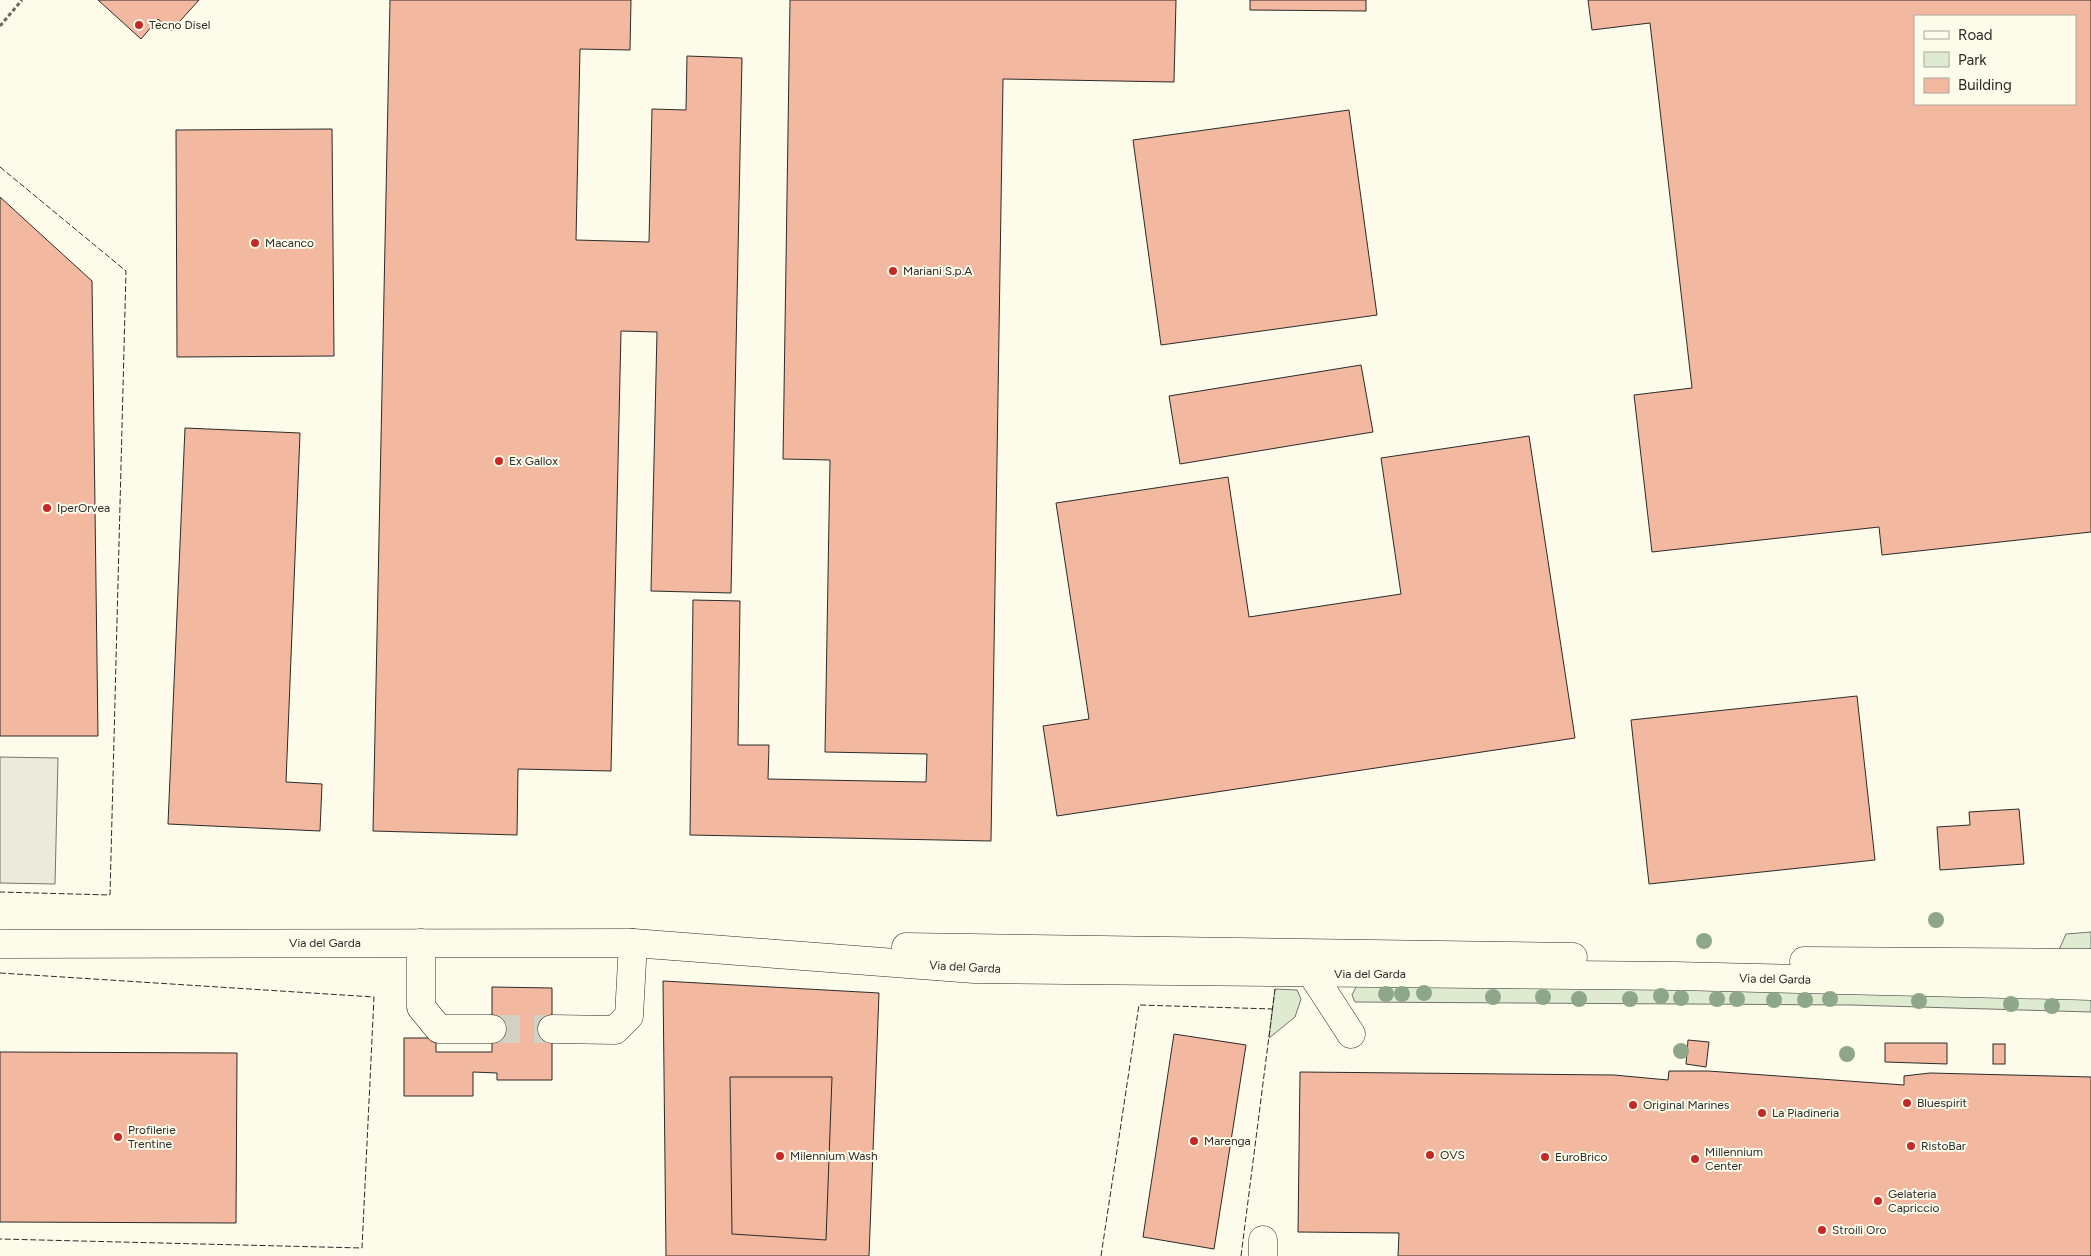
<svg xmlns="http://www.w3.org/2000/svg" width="2091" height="1256" viewBox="0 0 2091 1256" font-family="Figtree,sans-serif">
<rect width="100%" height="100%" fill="#fdfbea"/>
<!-- green -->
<g fill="#deebd1" stroke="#74746e">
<polygon points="2091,932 2091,953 2058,952 2066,934"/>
<polygon points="1357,985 1851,989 2091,998 2091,1012 1851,1005 1355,1002 1352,995"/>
<polygon points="1275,989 1297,990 1301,999 1295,1017 1269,1038"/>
</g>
<!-- parking -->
<polygon fill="#eceadb" stroke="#74746e" points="0,757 58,758 55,884 0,883"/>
<!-- building -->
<g fill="#f2b8a0" stroke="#2b2b2b" fill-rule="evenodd">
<polygon points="98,0 199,0 171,31 158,19 141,39"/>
<polygon points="390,0 631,0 630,50 580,49 576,240 649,242 652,109 686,110 687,56 742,58 731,593 651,591 657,332 621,331 611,771 518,769 517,835 373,831"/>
<polygon points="790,0 1176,0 1174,82 1003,79 991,841 690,835 693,600 740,601 738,745 769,745 768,779 926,782 927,754 825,752 830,460 783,459"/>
<polygon points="1250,0 1366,0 1366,11 1250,10"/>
<path d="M1588 0H2091V532L1882 555 1879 527 1652 552 1634 395 1692 388 1650 23 1592 30ZM1915 16H2075V104H1915Z"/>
<polygon points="1349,110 1377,315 1161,345 1133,140"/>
<polygon points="332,129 334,356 177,357 176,130"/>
<polygon points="0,197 92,281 98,736 0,736"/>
<polygon points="1361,365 1373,432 1180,464 1169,396"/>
<polygon points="185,428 300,433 286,782 322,784 320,831 168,824"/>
<polygon points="1529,436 1575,738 1057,816 1043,726 1089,719 1056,503 1228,477 1249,617 1401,594 1381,458"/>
<polygon points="1857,696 1875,860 1649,884 1631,720"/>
<polygon points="2019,809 2024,864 1940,870 1937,827 1970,825 1969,812"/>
<polygon points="663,981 879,993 869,1256 666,1256"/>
<polygon points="492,987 552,988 552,1080 497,1080 497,1073 473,1072 473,1096 404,1096 404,1038 436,1038 436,1052 492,1052"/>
<polygon points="1174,1034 1246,1045 1214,1249 1143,1237"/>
<polygon points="1688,1040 1709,1042 1706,1067 1686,1064"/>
<polygon points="1885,1043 1947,1043 1947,1064 1885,1062"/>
<rect x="1993" y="1044" width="12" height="20"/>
<polygon points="0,1052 237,1053 236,1223 0,1222"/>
<polygon points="1669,1071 1708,1071 1904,1085 1904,1076 1930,1073 2091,1077 2091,1256 1398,1256 1399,1233 1298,1232 1300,1072 1614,1075 1668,1080"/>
<polygon points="730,1077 832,1077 826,1240 732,1234"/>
</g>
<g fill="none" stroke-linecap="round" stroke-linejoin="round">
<!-- minor-tunnel -->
<polyline stroke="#d3d1c4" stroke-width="28" stroke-dasharray="28 14" stroke-linecap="butt" points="492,1029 552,1029"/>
<defs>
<g id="minor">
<polyline points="421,943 421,1007 439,1029 492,1029"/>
<polyline points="1312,974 1351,1034"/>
<polyline points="552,1029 615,1030 629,1016 633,943"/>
<polyline points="1263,1256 1263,1240"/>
</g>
<g id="major">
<polyline points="0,944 633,943 974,969 1675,976 2091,986"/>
<polyline points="906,947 1573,957"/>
<polyline points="1804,961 2091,963"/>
</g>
</defs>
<!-- minor casing -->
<use href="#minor" stroke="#2b2b2b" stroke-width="29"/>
<!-- major casing -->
<use href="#major" stroke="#2b2b2b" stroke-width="29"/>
<!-- path -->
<polyline stroke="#6a6964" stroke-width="3" stroke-dasharray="4 2.5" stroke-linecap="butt" points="0,26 22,0"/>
<!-- minor -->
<use href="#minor" stroke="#fdfbea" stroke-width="28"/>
<!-- major -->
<use href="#major" stroke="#fdfbea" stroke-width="28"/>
<!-- fence -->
<g stroke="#2b2b2b" stroke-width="1" stroke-dasharray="6 2.5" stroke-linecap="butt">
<polyline points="0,167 126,271 110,895 0,892"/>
<polyline points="0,973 374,997 362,1248 0,1239"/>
<polyline points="1101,1256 1139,1005 1273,1009"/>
<polyline points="1241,1256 1275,989"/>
</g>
</g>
<!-- trees -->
<g fill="#8ea78a">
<circle cx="1936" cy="920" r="8"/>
<circle cx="1704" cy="941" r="8"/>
<circle cx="1424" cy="993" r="8"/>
<circle cx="1386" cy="994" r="8"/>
<circle cx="1402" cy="994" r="8"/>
<circle cx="1661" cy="996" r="8"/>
<circle cx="1493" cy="997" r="8"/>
<circle cx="1543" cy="997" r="8"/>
<circle cx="1681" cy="998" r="8"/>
<circle cx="1579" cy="999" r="8"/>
<circle cx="1630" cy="999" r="8"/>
<circle cx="1717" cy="999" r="8"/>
<circle cx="1737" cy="999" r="8"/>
<circle cx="1830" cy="999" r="8"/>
<circle cx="1774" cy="1000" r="8"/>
<circle cx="1805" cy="1000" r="8"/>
<circle cx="1919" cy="1001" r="8"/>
<circle cx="2011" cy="1004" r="8"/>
<circle cx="2052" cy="1006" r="8"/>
<circle cx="1681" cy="1051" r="8"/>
<circle cx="1847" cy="1054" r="8"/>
</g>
<!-- markers -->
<g fill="#c62828" stroke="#fdfbea" stroke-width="2">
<circle cx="139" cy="25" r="5"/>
<circle cx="255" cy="243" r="5"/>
<circle cx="893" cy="271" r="5"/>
<circle cx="499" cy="461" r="5"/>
<circle cx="47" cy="508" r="5"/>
<circle cx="1907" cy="1103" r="5"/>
<circle cx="1633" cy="1105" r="5"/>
<circle cx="1762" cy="1113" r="5"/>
<circle cx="118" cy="1137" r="5"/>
<circle cx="1194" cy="1141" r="5"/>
<circle cx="1911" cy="1146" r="5"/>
<circle cx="1430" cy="1155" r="5"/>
<circle cx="780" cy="1156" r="5"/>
<circle cx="1545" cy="1157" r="5"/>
<circle cx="1695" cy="1159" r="5"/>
<circle cx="1878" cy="1201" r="5"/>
<circle cx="1822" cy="1230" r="5"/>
</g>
<g text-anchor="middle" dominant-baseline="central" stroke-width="4" stroke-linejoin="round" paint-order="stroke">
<!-- poi labels -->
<g font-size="12" fill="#2b2b2b" stroke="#fdfbea" text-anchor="start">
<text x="149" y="25">Tecno Disel</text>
<text x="265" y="243">Macanco</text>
<text x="903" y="271">Mariani S.p.A</text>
<text x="509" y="461">Ex Gallox</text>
<text x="57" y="508">IperOrvea</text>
<text x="1917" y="1103">Bluespirit</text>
<text x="1643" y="1105">Original Marines</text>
<text x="1772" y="1113">La Piadineria</text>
<text x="128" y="1130">Profilerie<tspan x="128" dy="14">Trentine</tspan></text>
<text x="1204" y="1141">Marenga</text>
<text x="1921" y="1146">RistoBar</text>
<text x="1705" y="1152">Millennium<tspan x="1705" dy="14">Center</tspan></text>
<text x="1440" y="1155">OVS</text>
<text x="790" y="1156">Milennium Wash</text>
<text x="1555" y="1157">EuroBrico</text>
<text x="1888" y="1194">Gelateria<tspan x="1888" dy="14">Capriccio</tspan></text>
<text x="1832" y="1230">Stroili Oro</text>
</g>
<!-- street labels -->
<g font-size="12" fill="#2b2b2b" stroke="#fdfbea">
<text x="325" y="943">Via del Garda</text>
<text transform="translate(965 967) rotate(3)">Via del Garda</text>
<text x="1370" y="974">Via del Garda</text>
<text transform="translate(1775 979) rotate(1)">Via del Garda</text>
</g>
</g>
<!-- legend -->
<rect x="1914" y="15" width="162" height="90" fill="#fdfbea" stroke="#a9a89e"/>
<rect x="1924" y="31" width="25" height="8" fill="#fdfbea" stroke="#a9a89e"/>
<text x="1958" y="40" font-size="15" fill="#2b2b2b">Road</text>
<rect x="1924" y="52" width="25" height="15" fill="#deebd1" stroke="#a9a89e"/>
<text x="1958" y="65" font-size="15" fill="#2b2b2b">Park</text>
<rect x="1924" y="78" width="25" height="15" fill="#f2b8a0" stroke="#a9a89e"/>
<text x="1958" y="90" font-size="15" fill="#2b2b2b">Building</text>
</svg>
